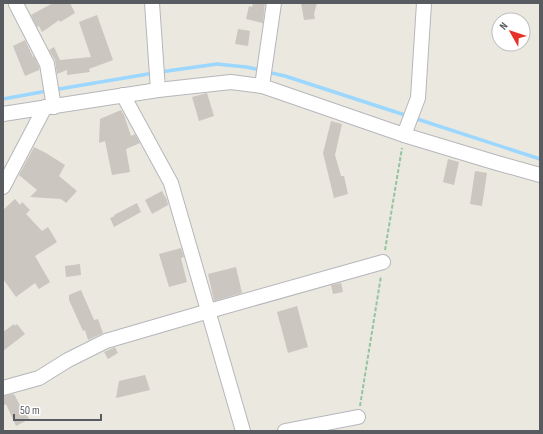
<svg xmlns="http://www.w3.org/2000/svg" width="543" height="434" viewBox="0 0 543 434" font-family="'Sofia Sans Condensed',sans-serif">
<rect width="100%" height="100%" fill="#ebe8df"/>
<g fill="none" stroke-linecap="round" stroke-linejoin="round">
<!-- stream -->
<g stroke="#9bd7ff" stroke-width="3.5">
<polyline points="160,72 217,64 246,67 261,70"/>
<polyline points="267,72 285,76 408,116"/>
<polyline points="53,90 154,73"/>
<polyline points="3,99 47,91"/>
<polyline points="414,118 540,159"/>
</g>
</g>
<!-- building -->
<g fill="#cbc6c0">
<polygon points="53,3 70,3 75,13 60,22 59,20 48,28 42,32 39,26 37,27 31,15"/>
<polygon points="253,3 265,3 263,23 246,19 249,6 252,7"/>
<polygon points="301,3 317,3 314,14 315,19 304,20"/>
<polygon points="97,15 113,60 89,69 90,72 67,75 67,70 57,74 55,60 49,50 54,47 60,60 91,57 79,22"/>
<polygon points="238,29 250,31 248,46 235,44"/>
<polygon points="25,40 33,57 34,56 39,67 39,70 25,76 13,46"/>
<polygon points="207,93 214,116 199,121 192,97"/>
<polygon points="121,110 124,115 131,136 135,134 140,143 126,149 130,172 112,175 105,141 99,143 100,119"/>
<polygon points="331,121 342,124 335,155 341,176 344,176 348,194 334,198 323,153"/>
<polygon points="34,147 46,153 65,165 59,176 77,191 66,203 61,199 30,197 37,190 19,175"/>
<polygon points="448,159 459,162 454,185 443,182"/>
<polygon points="475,171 487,173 482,206 470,204"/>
<polygon points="162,191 167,200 168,205 152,214 145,200"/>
<polygon points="15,199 20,205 22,202 30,210 26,214 42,231 48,227 57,242 35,256 50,282 39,289 35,283 16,297 3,279 3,210"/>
<polygon points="137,203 141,212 114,227 110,218 115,216 114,215"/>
<polygon points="181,248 184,257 181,258 187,282 169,287 159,254"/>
<polygon points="80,264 81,275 66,277 65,266"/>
<polygon points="236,267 242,293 214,301 208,274"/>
<polygon points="341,283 343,292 333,294 331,285"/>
<polygon points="81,290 94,320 98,319 103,333 88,340 85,330 83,331 69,300 69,295"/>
<polygon points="297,306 308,347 288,353 277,312"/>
<polygon points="14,324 15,326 17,324 25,334 3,351 3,332"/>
<polygon points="115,347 118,353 108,359 104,352"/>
<polygon points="145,375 150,390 116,398 119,381"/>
<polygon points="14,394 22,409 24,408 29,419 16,426 6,404 3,406 3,396"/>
</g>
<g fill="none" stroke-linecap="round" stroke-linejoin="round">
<defs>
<g id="minor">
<polyline points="152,3 158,90"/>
<polyline points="16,4 47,64 54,107"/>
<polyline points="262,86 274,3"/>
<polyline points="123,95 171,183 243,431"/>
<polyline points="3,114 158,90 231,82 262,86 404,135 497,163 540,175"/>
<polyline points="404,135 418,98 424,3"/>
<polyline points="3,187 45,107"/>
<polyline points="3,388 39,378 68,360 106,341 209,311 383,262"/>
<polyline points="285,431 358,417"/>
</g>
</defs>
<!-- minor casing -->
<use href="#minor" stroke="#b5b7bc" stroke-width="16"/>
<!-- path -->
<g stroke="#94c4a0" stroke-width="2" stroke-dasharray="4 2" stroke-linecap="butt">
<polyline points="385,250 402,148"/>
<polyline points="360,406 381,276"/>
</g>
<!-- minor -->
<use href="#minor" stroke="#fff" stroke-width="14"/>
</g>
<!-- border -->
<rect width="543" height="434" fill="none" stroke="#585c60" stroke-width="8"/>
<!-- north arrow -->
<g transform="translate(511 32) rotate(309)"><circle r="19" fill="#ffffff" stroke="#bcbebf"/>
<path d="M0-3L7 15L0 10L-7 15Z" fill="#e83128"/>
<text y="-6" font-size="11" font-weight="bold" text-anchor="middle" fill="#585c60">N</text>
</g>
<!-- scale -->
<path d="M14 414v6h87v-6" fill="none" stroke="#585c60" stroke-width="2"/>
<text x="20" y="414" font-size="12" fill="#585c60" stroke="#ffffff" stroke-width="3" paint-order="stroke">50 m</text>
</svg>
